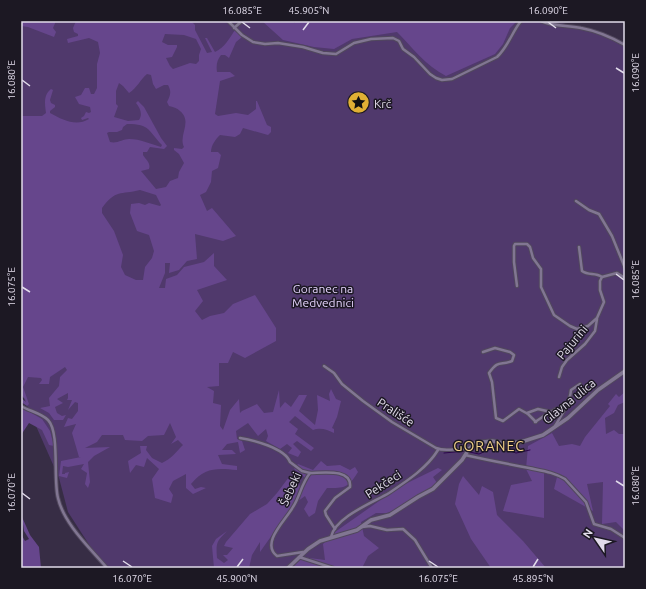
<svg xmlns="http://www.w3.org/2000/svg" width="646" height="589" viewBox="0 0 646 589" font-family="Ubuntu,sans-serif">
<rect width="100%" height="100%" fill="#372d45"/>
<!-- green -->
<polygon fill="#50396c" points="21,21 554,21 608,35 625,45 625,568 107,568 97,557 68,512 59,478 21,392"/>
<!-- forest -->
<g fill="#66468c" fill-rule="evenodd">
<polygon points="21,21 56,21 53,28 56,32 54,37 28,27 21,26"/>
<path d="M76 21H191L195 25V30L207 53 212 52 205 38H207L215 52C225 47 229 39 235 30L242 37 236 42 229 58 225 55H221C217 60 216 65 217 72H230L235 76 220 81 215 114 218 116 236 113 248 115 256 109V101H257L267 125 271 127V132L268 135 243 128 240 134 235 137 220 135C216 139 211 145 211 152H218L221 155 218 168 212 171 211 182 206 192 200 195 207 211 212 208 236 236 223 241 195 234 197 259 187 261 179 270 169 273 170 263H165V273L159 288H165L166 279 177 275 184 267 204 262 214 253V266L227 280 197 290 203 301 195 311 202 320 210 316 224 313 233 304 255 295 276 328V341L245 358 233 352 228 363H219V386L207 387 214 391 213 403 221 405 220 426 223 430 230 410 239 399 240 413 242 411 257 404 264 413 273 412 279 390 280 408 285 402 291 407 299 395H307L299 411 315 425 318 410 317 395 330 401 329 394 331 389 336 399 341 401 337 417 332 428 334 429V433C328 430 320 427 313 430L295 416 289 422 298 429 295 434 314 448 311 451 297 441 293 444 301 452 298 457 288 453 292 448 287 444 280 449 266 441 268 436 266 429 258 436 248 423 236 431 237 439 242 441 245 450 240 453 238 442 227 444 222 450H232L236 454 218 455 222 464 237 466V470C217 468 205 467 191 484L195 489 201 487 206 488 193 494 186 488V474L173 481 169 489 173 495 171 503 155 498 152 479 159 469 147 458 144 467 136 465 130 473 128 461 141 453 140 446H147L146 450 152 458 162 463C171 459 176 452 183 445L178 440 171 444 176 437 170 423 164 435 148 436 142 441 125 440 123 435H102L97 442 85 448 110 447 94 456 88 462 90 482 88 488 85 484 87 473 81 469 84 464 68 467 63 466 62 474H65V473L69 472 67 478 59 476 61 461 81 457H79L72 433 76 424 64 427 68 418 72 419 78 411V403L75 402 68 410 72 400H67L68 398V393L57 399 63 403 55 407 57 413 62 416 66 415 63 420H54L49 413 40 408 50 406 49 398 59 386 60 377 67 370 65 367 50 377 49 384H39L42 380 41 378 28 377 23 387 29 404 27 406 21 402V398L26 402 25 399 22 396 21 393V116H42L46 113C45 105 43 95 51 89L53 90 50 100 51 103 55 105V107L50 111V113C63 120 76 127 89 119L88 118 82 120 81 118 84 116 86 112 89 113 91 112 90 107 79 104 75 97 81 95 85 88H89L91 94H94L97 88V64L100 53 98 42 89 38 68 43 67 39 78 36V34L74 32 73 28ZM165 34 184 35 196 39 201 49 199 55V61L196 64 190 63 173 69 170 66 166 58 172 57 177 47V45H168L162 42ZM147 74 151 75 153 84 156 89 164 85H168C172 92 170 96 167 102L169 106C173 107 177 108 180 111 193 122 178 135 184 147L182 149 174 148V150L179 154 184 163 179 172 178 178 170 181 166 187 156 189 141 171 149 169C151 163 146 160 143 155V152H147L150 147 164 149 167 146 161 138 144 107 138 101 136 103C140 108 143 114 139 120L128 121 114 117 118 106 116 104V91L119 83 123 86 129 93C137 88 140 80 147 74ZM127 124C151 124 148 131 162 145L161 147C151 144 140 139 129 139 123 139 117 144 110 142L107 133 109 132H117L122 130 123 127ZM140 190 156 195 161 205 160 206 149 203 145 205 139 203 131 204 130 213 137 231 149 235 154 251 152 258 145 267 143 280H136L125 275 121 267 123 255 114 231 102 213V208C116 189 120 195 140 190Z"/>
<path d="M262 21H292L295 23V21H517L510 28 503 44 495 54 446 76C426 66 412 47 397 32L352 39 334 49 314 47 283 40Z"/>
<polygon points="625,392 625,402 618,405 614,413 605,418 606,434 614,430 619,434 625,434 625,531 616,522 602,524 603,482 587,484 593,511 554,489 557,477 544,471 544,518 503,511 511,485 532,481 526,469 528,446 552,433 559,446 572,444 580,446 585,437 610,406 608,404 616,394 619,397"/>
<polygon points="21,407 42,419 50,431 54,446 49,445 42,430 29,423 21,435"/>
<path d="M321 461 327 466 340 465 350 470 355 467 358 472C348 488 345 488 327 488L318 501 315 513 309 517 304 509 308 502 305 496 294 504 260 552V542L252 555 249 568H214L212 546 216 539 227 531C216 542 216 543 217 558L224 563 228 560 223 555H227L233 548 224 546 226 542 250 514 267 504 277 493 289 477 299 483 301 492 308 480 294 469 298 464 313 470Z"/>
<polygon points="438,468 442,470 433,477 437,483 429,490 415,496 397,509 387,513 376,513 361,522 364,536 379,548 368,556 362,568 292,568 302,557 325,560 323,544 335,532 399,487"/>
<polygon points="463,476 479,495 482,486 493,492 497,515 523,541 546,568 491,568 471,539 455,504 459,484"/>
<polygon points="22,517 30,535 39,547 41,568 21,568 21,534 25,541 29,539 24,531"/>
</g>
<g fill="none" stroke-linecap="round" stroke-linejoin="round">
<!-- stream -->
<polyline stroke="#2b054a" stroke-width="1" points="444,453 465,451 479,454 493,448 499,447 516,453 530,450"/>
<defs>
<g id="street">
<path d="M228 21 242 35 253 42 265 44 278 43 303 47 323 53 336 54 354 43 371 39 393 38 399 41 403 49 414 57 430 74 436 78 442 80 452 79 497 57C508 47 512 32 521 21"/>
<path d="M541 21C554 27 567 25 581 28 597 31 611 37 625 45"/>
<polyline points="234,28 242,21"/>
<polyline points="576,201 589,210 599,214 612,236 625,268"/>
<path d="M579 247 582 271C589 276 595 272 602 277"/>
<polyline points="517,286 514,262 514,246 515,244 527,244 530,247 533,258 541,269 541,287 554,315 570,326 577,329 588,326 597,318 604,302 600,290 600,281 602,277 617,273 625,278"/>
<path d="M483 352 495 348 510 352 514 355 512 361C500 366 499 359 489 373L492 382 496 418 503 421 519 409 528 414 536 422"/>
<path d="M324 366 334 373 342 384 363 401 392 422 436 448C447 453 458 447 469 449"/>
<polyline points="559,377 562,367 567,360 585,344 595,331 597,319"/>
<path d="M21 406C29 411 41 413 48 420 60 432 53 480 58 498 64 524 90 548 107 568"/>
<polyline points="527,413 538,409 551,412 556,409 563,412"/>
<polyline points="535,422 550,412"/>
<path d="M555 426C561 416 570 403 571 390L580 384"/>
<path d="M240 438C253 440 285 448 290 462L302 471 310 473C301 484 300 497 293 507 286 520 260 543 277 556L303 552"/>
<path d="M465 455C487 460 508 464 529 468 543 471 553 472 565 479L586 502 594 524 611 529 625 538"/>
<path d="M310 473C322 473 352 468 350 487L335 498 325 511 326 515 335 529"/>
<polyline points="362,527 370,526 387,530 403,529 415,540 432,568"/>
<path d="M331 537C335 517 374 502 389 493 407 481 427 468 438 450"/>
<polyline points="299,557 333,568"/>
</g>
<polyline id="secondary" points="288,568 308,549 320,541 357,530 371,520 390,515 418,497 433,489 462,460 469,449 475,443 492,441 503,443 521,442 543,435 568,418 598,390 625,371"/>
</defs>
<!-- street casing -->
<use href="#street" stroke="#51485d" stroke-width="4.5"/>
<!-- secondary casing -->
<use href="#secondary" stroke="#51485d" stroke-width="5.5"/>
<!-- street -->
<use href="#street" stroke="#817692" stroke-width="2.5"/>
<!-- secondary -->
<use href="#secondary" stroke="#817692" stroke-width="3.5"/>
</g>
<!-- ticks -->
<path fill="none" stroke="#e1dbea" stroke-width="1.5" d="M242 22 250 28M548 22 556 28M303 30 309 22M616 68 624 73M22 80 30 86M616 274 624 280M22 287 30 292M616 481 624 486M22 493 30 499M123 561 132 567M429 561 438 567M237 567 243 559M533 567 538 559"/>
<!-- icons -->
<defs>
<symbol id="sight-disc" viewBox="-11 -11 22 22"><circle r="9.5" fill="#e0b034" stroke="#1c1823"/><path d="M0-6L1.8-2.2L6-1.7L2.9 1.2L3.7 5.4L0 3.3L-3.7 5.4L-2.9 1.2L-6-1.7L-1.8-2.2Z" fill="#111"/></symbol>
</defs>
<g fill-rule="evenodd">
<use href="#sight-disc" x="346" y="90" width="25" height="25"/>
</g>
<g text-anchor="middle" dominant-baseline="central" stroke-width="3" stroke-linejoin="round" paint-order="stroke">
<!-- poi labels -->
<g font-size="12" fill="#e1dbea" stroke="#1c1823" text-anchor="start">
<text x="374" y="103">Krč</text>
</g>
<!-- park labels -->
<g font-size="12" fill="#e1d0f9" stroke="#1c1823">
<text x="323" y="288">Goranec na<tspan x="323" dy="14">Medvednici</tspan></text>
</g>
<!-- street labels -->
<g font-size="12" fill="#e1dbea" stroke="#1c1823">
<text transform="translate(572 342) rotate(-50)">Pajurini</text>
<text transform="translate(569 401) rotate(-39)">Glavna ulica</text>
<text transform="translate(396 412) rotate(33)">Prališće</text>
<text transform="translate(383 484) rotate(-33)">Pekčeci</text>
<text transform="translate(290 489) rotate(-66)">Šebeki</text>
</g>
<!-- quarter labels -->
<g font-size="14" letter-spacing="1" fill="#f5d389" stroke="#1c1823">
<text x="489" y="446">GORANEC</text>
</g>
</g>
<!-- border -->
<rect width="646" height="589" fill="none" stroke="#1c1823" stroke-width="44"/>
<!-- north arrow -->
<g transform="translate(596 539) rotate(304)" stroke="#1c1823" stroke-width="3" paint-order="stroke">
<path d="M0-3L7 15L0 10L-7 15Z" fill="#e1dbea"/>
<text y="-6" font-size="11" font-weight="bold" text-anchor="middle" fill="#e1dbea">N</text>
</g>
<rect x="22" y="22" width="602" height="545" fill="none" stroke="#e1dbea" stroke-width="1.5"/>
<g font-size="10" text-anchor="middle" fill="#e1dbea">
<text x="242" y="14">16.085°E</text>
<text x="309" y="14">45.905°N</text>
<text x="548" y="14">16.090°E</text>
<text transform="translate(635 73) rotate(-90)" y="4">16.090°E</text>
<text transform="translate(11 80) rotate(-90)" y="4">16.080°E</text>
<text transform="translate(635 280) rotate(-90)" y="4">16.085°E</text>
<text transform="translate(11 287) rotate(-90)" y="4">16.075°E</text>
<text transform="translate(635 486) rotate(-90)" y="4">16.080°E</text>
<text transform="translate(11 493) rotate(-90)" y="4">16.070°E</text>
<text x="132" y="582">16.070°E</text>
<text x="237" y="582">45.900°N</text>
<text x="438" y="582">16.075°E</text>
<text x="533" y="582">45.895°N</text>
</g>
</svg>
